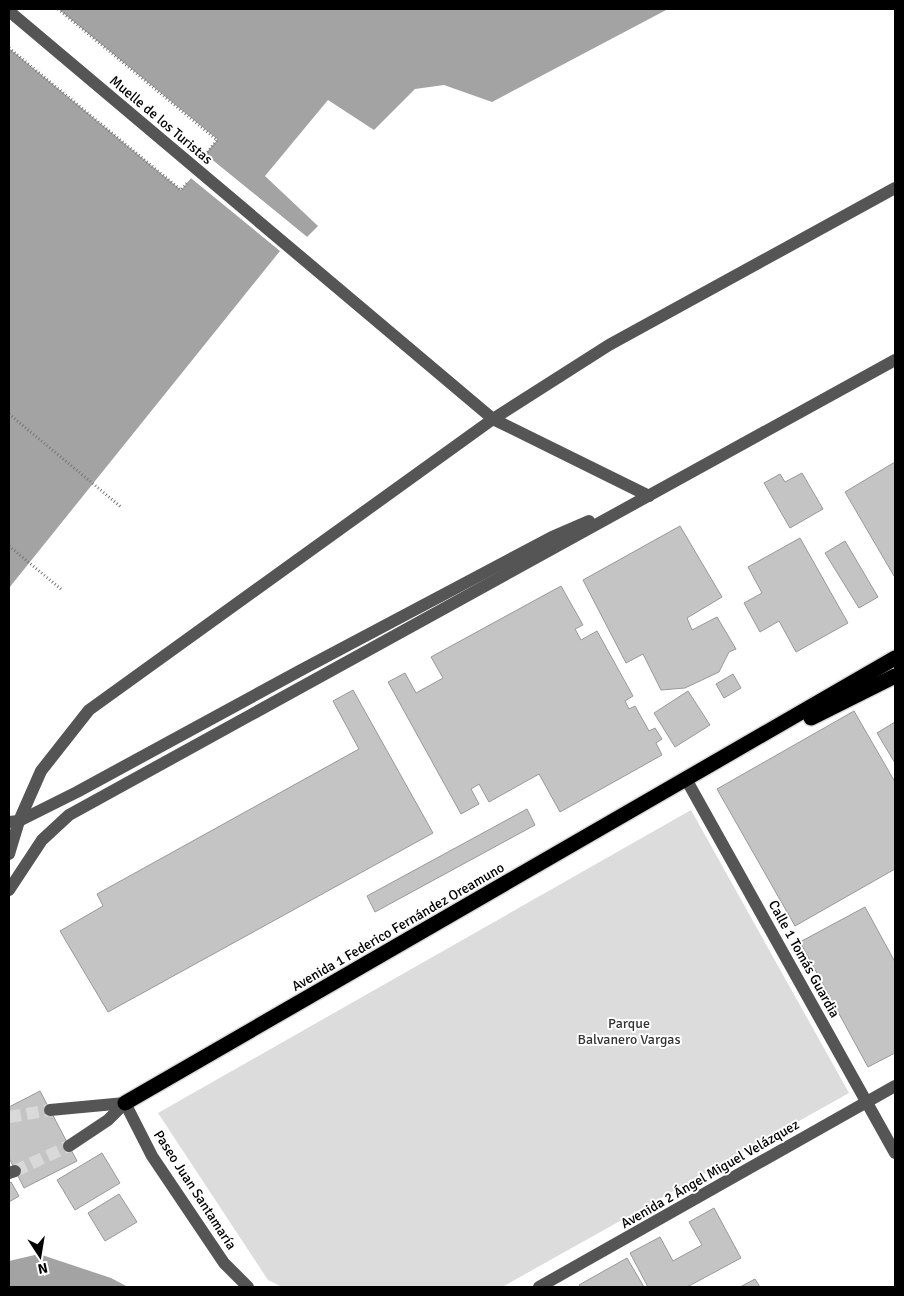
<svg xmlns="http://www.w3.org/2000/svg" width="904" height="1296" viewBox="0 0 904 1296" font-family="Signika,sans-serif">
<rect width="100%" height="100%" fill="#fff"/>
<!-- green -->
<polygon fill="#dcdcdc" points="691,810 849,1093 502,1287 282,1287 268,1280 158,1113"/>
<!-- water -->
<g fill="#a3a3a3">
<polygon points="58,9 668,9 492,102 444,85 415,89 374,130 328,100 265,176 318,226 307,237 205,154 217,139"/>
<polygon points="9,48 181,189 191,178 280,251 9,588"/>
<polygon points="39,1254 111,1278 128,1287 9,1287 9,1261"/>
</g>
<!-- pier -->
<g fill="#fff">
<polygon points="55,9 58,9 217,140 205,154 307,237 306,239 203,155 203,152 213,140"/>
<polygon points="9,46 181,186 189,176 193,176 281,249 282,252 191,178 181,190 9,48"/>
</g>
<!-- building -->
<g fill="#c4c4c4" stroke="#999">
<polygon points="895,462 895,576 894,576 845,492"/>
<polygon points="802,473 823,509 790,528 764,483 780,474 785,482"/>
<polygon points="680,526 722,597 687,618 692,630 717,617 736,649 729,652 719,672 685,688 661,690 643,654 626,663 583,580"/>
<polygon points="800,538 848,623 796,652 779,621 760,632 744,603 762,593 748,567"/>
<polygon points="845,541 878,597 859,608 825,553"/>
<polygon points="561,586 583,625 575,629 581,640 597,631 633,696 625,701 629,709 635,706 649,731 655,728 662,739 656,743 662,755 560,812 539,774 489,802 479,784 471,789 479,804 461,814 388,682 405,673 416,693 443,678 431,657"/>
<polygon points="733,674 741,688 724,698 716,684"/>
<polygon points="353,690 433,833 108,1012 60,931 103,906 97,894 359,749 333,701"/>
<polygon points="688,691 710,725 675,747 654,713"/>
<polygon points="854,711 895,782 895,869 795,926 717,789"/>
<polygon points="895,722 895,763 877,733"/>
<polygon points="527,809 535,825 375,912 367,896"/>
<polygon points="865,907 895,962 895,1053 868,1067 800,942"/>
<polygon points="40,1091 77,1161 24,1188 9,1158 9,1107"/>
<polygon points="102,1153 120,1183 75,1210 57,1180"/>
<polygon points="11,1182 19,1196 9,1202 9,1184"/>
<polygon points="119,1194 137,1222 105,1241 88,1213"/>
<polygon points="714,1208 741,1258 687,1287 648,1287 630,1253 660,1237 673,1261 702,1245 689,1222"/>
<polygon points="627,1258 644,1287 581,1287 579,1285"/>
<polygon points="755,1279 760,1287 740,1287"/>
</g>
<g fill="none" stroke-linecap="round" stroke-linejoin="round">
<!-- minor-tunnel -->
<g stroke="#d9d9d9" stroke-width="12" stroke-dasharray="12 6" stroke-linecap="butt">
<polyline points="9,1117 50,1110"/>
<polyline points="15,1171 69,1146"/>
</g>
<defs>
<g id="highway">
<polyline points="811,718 895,676"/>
<polyline points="125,1103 895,658"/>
</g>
</defs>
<!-- highway casing -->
<use href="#highway" stroke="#dbdbdb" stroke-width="18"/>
<!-- path -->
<g stroke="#777" stroke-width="3" stroke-dasharray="1 2.5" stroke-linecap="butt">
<polyline points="58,9 217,140 206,154"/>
<polyline points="9,48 181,190 187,183"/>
<polyline points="9,414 121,507"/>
<polyline points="9,546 62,590"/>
</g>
<!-- minor -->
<g stroke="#555" stroke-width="12">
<polyline points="9,11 493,419 649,496"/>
<polyline points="686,779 895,1153"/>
<polyline points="9,822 19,821 77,792 303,669 552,537 589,521"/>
<polyline points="9,854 19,821 41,771 89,710 493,419 609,345 895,188"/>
<polyline points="9,890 42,840 69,815 895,360"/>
<polyline points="125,1103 152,1156 224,1263 248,1287"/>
<polyline points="50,1110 125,1103"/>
<polyline points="69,1146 108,1120 125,1103"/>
<polyline points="9,1173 15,1171"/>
<polyline points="539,1287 895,1086"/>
</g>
<!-- highway -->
<use href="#highway" stroke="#000" stroke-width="15"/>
</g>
<g text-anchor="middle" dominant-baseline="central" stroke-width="4" stroke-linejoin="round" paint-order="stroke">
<!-- street labels -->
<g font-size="14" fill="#000" stroke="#fff">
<text transform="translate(161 120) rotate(40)">Muelle de los Turistas</text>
<text transform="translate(398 927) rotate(-30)">Avenida 1 Federico Fernández Oreamuno</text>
<text transform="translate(804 959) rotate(61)">Calle 1 Tomás Guardia</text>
<text transform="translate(710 1174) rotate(-30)">Avenida 2 Ángel Miguel Velázquez</text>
<text transform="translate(195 1190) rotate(57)">Paseo Juan Santamaría</text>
</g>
<!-- park labels -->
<g font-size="14" fill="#333" stroke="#fff">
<text x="629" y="1023">Parque<tspan x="629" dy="16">Balvanero Vargas</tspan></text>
</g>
</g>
<!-- border -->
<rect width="904" height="1296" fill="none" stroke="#000000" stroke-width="20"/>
<!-- north arrow -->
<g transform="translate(40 1256) rotate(168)" stroke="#ffffff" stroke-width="4" paint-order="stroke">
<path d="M0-4L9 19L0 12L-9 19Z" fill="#000000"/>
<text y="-8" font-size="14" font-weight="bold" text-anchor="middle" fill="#000000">N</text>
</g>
</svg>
